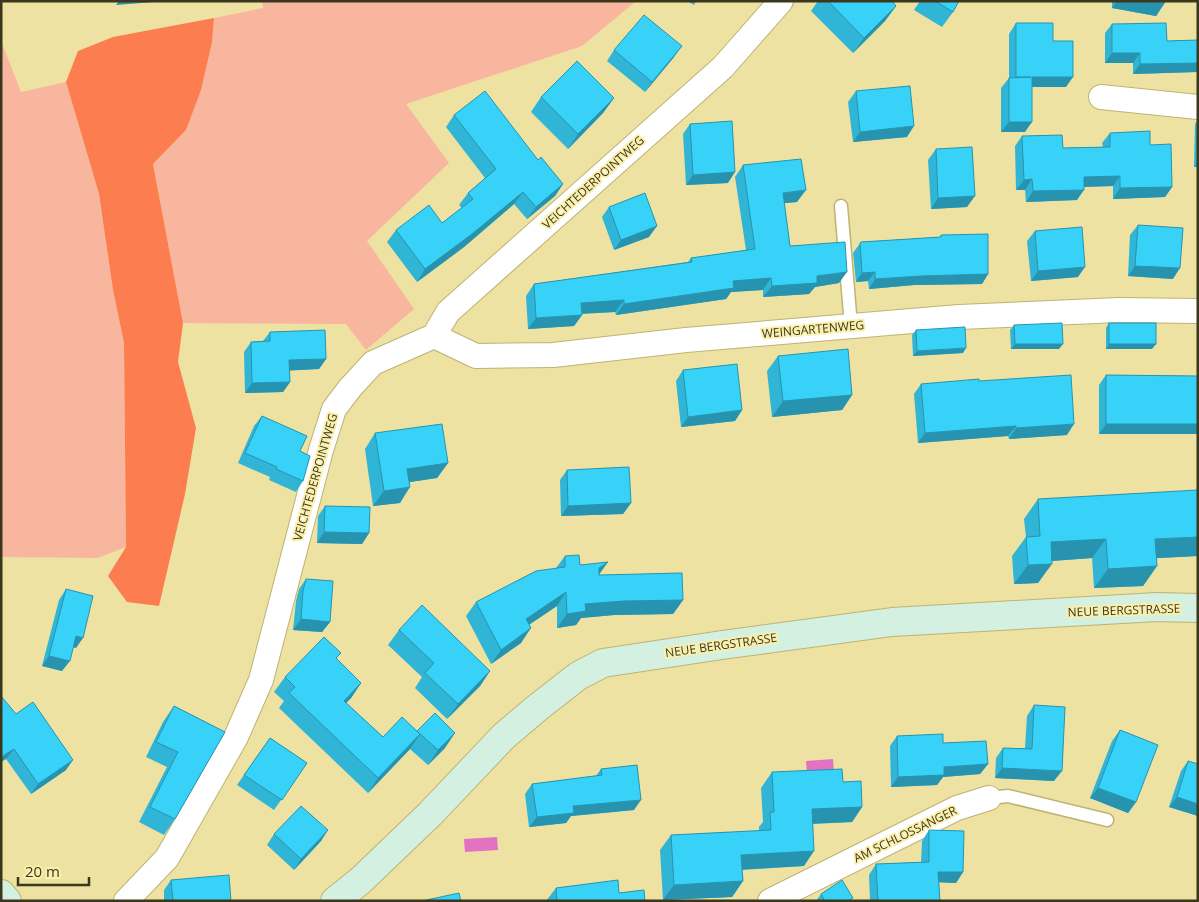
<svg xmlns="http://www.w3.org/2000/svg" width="1199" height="902" viewBox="0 0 1199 902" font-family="'Open Sans',sans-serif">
<rect width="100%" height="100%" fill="#ede2a1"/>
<!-- green -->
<g fill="#f9b69f">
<polygon points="262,1 636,1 582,46 406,104 449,163 367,241 414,309 366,350 346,324 183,323 153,164 186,130 212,42 214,18 263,8"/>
<polygon points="1,41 21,92 66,82 99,194 113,290 124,343 126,547 98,558 1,557"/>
</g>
<!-- forest -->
<polygon fill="#fc7d4f" points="214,18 212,42 201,90 186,130 153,164 183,323 178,362 196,428 185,494 159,606 127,602 108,576 126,547 124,343 113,290 99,194 66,82 78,51 113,37"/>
<!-- water -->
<g fill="#e372c2">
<polygon points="833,759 834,773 807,775 806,761"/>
<polygon points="497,837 498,850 465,852 464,839"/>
</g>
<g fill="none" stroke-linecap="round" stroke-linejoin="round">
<defs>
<g id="lane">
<polyline points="841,206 851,326"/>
<polyline points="989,798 1008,796 1107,820"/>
</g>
<g id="street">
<polyline points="1101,97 1198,107"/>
<polyline points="434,336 476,356 553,355 686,340 959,317 1119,310 1198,311"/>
<polyline points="126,901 167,858 236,737 261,680 321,450 334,409 350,388 373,363 434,336 448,312 723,67 781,1"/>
<polyline points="770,901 957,808 989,798"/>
</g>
<g id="secondary">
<polyline points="1,894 7,901"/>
<polyline points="335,901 360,881 430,814 504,736 537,708 578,676 603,663 722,645 892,622 1157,607 1198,608"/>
</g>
</defs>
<!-- lane casing -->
<use href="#lane" stroke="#beb374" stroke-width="15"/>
<!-- street casing -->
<use href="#street" stroke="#beb374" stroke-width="26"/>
<!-- secondary casing -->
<use href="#secondary" stroke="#beb374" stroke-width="30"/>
<!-- lane -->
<use href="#lane" stroke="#fff" stroke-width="12"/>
<!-- street -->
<use href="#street" stroke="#fff" stroke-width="24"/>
<!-- secondary -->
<use href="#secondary" stroke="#d3f0e1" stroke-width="28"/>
</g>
<!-- wall -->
<g fill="#30b5d6">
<polygon points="687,1 696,1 694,5"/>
<polygon points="818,1 892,1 896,6 885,21 853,53 811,11"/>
<polygon points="920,1 959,1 953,12 942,27 914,10"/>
<polygon points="1112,1 1166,1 1156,16 1112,8"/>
<polygon points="1016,23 1053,41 1066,87 1032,87 1025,132 1001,132 1001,88 1009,78 1009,34"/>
<polygon points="1112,24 1167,41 1198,40 1198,79 1197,79 1197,72 1133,74 1133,63 1105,63 1105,33"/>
<polygon points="614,50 674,57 645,92 607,61"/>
<polygon points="856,91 907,137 853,142 848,102"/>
<polygon points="541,97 614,98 603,113 568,149 531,112"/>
<polygon points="454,115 538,160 563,184 555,196 527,219 514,204 464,247 417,282 387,242 396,230 442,223 462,208 459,205 468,193 485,178 446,127"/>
<polygon points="1198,120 1198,167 1194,167 1195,124"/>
<polygon points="690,124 728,183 686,185 683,134"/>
<polygon points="1110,133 1150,145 1172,187 1165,197 1113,199 1113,186 1084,187 1077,200 1026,202 1025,190 1016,190 1015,146 1022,136 1063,148 1103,147 1102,143"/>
<polygon points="936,149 967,207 931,209 928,160"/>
<polygon points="743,165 797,202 784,203 790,246 839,283 815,287 809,294 763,297 763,290 731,292 726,299 616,315 615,312 582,314 582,315 574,326 528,329 526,296 534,284 688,262 691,258 746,250 735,177"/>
<polygon points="609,207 649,237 614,250 602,217"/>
<polygon points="1138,225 1173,279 1128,276 1130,235"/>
<polygon points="1035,231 1078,277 1031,281 1027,241"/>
<polygon points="941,235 988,274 982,284 914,285 869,289 868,281 856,282 853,253 861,242 940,237"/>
<polygon points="1109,323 1152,349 1106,349 1106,328"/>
<polygon points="1014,325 1059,349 1011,349 1010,330"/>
<polygon points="916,330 963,353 913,356 912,335"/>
<polygon points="270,332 326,359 319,369 289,370 290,382 283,392 245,393 244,352 251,342 263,341"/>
<polygon points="778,356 852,395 842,410 772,417 767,371"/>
<polygon points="683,370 742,410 735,421 681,427 676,381"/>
<polygon points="1106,375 1198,376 1198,434 1099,434 1099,385"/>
<polygon points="979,381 1067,435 1009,439 1008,436 918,443 914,394 921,384"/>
<polygon points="262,416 300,451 303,481 296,492 269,480 270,477 238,463 254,426"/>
<polygon points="375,433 448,463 437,478 409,482 400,503 373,506 365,449"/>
<polygon points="567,470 631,503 623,514 561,516 560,480"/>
<polygon points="1038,499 1198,556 1156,558 1157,566 1143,586 1094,588 1092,558 1052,561 1038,583 1014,584 1012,556 1026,537 1024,519"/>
<polygon points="325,506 369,533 362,544 317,543 318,516"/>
<polygon points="565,556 580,565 599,574 599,575 683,600 673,614 614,615 581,618 576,625 557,628 557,606 529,625 521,643 491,664 466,616 476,602 556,568"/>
<polygon points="306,579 330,622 322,632 293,630 296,601 299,589"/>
<polygon points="66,589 76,648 73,647 62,671 42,666 59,600"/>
<polygon points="399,630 490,671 480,686 447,719 415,688 422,677 388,645"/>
<polygon points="337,659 361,683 351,698 346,703 383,737 417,731 445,748 428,765 410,749 368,793 279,708 284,701 274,692 285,677"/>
<polygon points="1034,705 1054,781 995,778 996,758 1003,748 1025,748 1027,716"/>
<polygon points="174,706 225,732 175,819 164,835 139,822 167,767 146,757 163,722"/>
<polygon points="16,714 66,770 31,794 6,759"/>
<polygon points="1120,730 1136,802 1128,813 1090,798 1112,741"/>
<polygon points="897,736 988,764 980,774 943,777 937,785 891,787 890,746"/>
<polygon points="270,738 307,763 274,810 237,785"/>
<polygon points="1188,761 1198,816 1169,807 1181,771"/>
<polygon points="601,769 634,810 571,816 566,823 529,827 525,794 532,784 596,776"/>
<polygon points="772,772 843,782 862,807 852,822 813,824 804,866 742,870 743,881 732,897 663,900 660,850 671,835 759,831 759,827 763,822 761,788"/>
<polygon points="929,830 963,872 956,883 939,882 940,901 870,901 869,875 876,864 921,862 922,841"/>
<polygon points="274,834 321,841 294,870 267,845"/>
<polygon points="171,880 231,901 164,901 164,890"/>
<polygon points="556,888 619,893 645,901 546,901"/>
<polygon points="821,894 851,901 816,901"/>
</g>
<!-- shaded-wall -->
<g fill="#2793ae">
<polygon points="119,1 166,1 116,5"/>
<polygon points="1117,1 1166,1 1156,16 1112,8"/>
<polygon points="896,6 885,21 853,53 864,38"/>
<polygon points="682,46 674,57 645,92 652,82"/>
<polygon points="1112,53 1140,53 1133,63 1105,63"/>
<polygon points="1198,63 1197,72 1133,74 1140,64"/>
<polygon points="1032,77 1073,77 1066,87 1025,87"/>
<polygon points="614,98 603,113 568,149 578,134"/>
<polygon points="1009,122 1032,122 1025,132 1001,132"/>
<polygon points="914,126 907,137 853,142 860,132"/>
<polygon points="1198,162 1198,167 1194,167"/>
<polygon points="735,172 728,183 686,185 693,175"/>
<polygon points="1120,176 1113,186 1077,187 1084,177"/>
<polygon points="1032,179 1025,190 1016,190 1024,180"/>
<polygon points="563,184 555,196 527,219 536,207"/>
<polygon points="1172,187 1165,197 1113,199 1120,188"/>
<polygon points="806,190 797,202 775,204 783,193"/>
<polygon points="1084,190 1077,200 1026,202 1033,191"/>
<polygon points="523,192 514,204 464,247 417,282 425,269"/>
<polygon points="975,196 967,207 931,209 938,198"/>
<polygon points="657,226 649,237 614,250 621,240"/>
<polygon points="1135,266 1180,268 1173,279 1128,276"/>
<polygon points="1085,267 1078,277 1031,281 1038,271"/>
<polygon points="847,272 839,283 815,287 809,294 763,297 772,286 817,276"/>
<polygon points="875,272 868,281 856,282 862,273"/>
<polygon points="988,274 982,284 914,285 869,289 875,279 921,276"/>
<polygon points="771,278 763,290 731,292 726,299 616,315 624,304 733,281"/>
<polygon points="624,300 615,312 573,314 581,303"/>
<polygon points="582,315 574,326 528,329 536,318"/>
<polygon points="1015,344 1063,344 1059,349 1011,349"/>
<polygon points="1109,344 1156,344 1152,349 1106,349"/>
<polygon points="966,348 963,353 913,356 917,351"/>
<polygon points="326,359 319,369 282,371 289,360"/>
<polygon points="290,382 283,392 245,393 252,383"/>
<polygon points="852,395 842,410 772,417 783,401"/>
<polygon points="742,410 735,421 681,427 688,417"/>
<polygon points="1074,424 1067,435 1009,439 1016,428"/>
<polygon points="1106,424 1198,424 1198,434 1099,434"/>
<polygon points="1016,426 1008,436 918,443 925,433"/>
<polygon points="448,463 437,478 397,484 407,469"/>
<polygon points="410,487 400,503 373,506 384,491"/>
<polygon points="631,503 623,514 561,516 568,506"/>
<polygon points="324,532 369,533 362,544 317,543"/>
<polygon points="1198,537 1198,556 1141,559 1155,539"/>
<polygon points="1106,539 1092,558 1037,562 1051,542"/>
<polygon points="608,562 598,576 599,568"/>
<polygon points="1052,564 1038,583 1014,584 1028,565"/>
<polygon points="1157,566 1143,586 1094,588 1108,569"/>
<polygon points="566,592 557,606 516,633 526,619"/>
<polygon points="683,600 673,614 614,615 581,618 576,625 557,628 567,614 585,604 624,601"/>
<polygon points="301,619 330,622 322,632 293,630"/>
<polygon points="531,628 521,643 491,664 501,650"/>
<polygon points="76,636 83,638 76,648 69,646"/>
<polygon points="49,656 70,661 62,671 42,666"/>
<polygon points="490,671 480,686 447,719 458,704"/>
<polygon points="361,683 351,698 333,716 344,701"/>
<polygon points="455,733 445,748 428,765 438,750"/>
<polygon points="420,734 410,749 368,793 378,778"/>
<polygon points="14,749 6,759 1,762 1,757"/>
<polygon points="73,760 66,770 31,794 38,784"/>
<polygon points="988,764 980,774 943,777 937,785 891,787 898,777 944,767"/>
<polygon points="1002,768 1062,771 1054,781 995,778"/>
<polygon points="1098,788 1136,802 1128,813 1090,798"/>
<polygon points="1177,797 1198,804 1198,816 1169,807"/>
<polygon points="641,800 634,810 571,816 566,823 529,827 537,817 573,806"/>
<polygon points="862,807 852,822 801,824 812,809"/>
<polygon points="328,830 321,841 294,870 301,859"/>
<polygon points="814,851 804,866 731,870 741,855"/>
<polygon points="938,872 963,872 956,883 931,882"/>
<polygon points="743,881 732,897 663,900 674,885"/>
</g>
<!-- building -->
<g fill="#38d2f9" stroke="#2793ae">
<polygon points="828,1 892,1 896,6 864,38"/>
<polygon points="935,1 959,1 953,12"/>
<polygon points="644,15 682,46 652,82 614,50"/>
<polygon points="1016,23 1053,23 1053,41 1073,41 1073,77 1032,77 1032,122 1009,122 1009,78 1031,77 1016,77"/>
<polygon points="1166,23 1167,41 1198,40 1198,63 1140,64 1140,53 1112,53 1112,24"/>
<polygon points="577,61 614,98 578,134 541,97"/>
<polygon points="910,86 914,126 860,132 856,91"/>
<polygon points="485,91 538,160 541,157 563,184 536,207 523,192 472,234 425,269 396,230 429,205 442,223 473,199 468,193 496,169 454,115"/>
<polygon points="732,121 735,172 693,175 690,124"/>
<polygon points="1150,131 1150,145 1171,144 1172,187 1120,188 1120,176 1084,177 1084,190 1033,191 1032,179 1024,180 1022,136 1062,135 1063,148 1110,147 1110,133"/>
<polygon points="972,147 975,196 938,198 936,149"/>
<polygon points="801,159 806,190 783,193 790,246 845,242 847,272 817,276 817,283 772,286 771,278 733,281 734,288 624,304 624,300 581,303 582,315 536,318 534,284 692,262 691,258 755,249 743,165"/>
<polygon points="645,193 657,226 621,240 609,207"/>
<polygon points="1138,225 1183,228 1180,268 1135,266"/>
<polygon points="1082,227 1085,267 1038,271 1035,231"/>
<polygon points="988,234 988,274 921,276 875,279 875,272 862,273 860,243 861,242 941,237 941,235"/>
<polygon points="1062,323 1063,344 1015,344 1014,325"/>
<rect x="1109" y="323" width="47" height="21"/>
<polygon points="965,327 966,348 917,351 916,330"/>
<polygon points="325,330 326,359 289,360 290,382 252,383 251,342 270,341 270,332"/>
<polygon points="848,349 852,395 783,401 778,356"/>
<polygon points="737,364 742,410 688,417 683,370"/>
<polygon points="1071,375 1074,424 1016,428 1016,426 925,433 921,384 979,379 979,381"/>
<polygon points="1106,375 1198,376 1198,424 1106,424"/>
<polygon points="262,416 307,436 300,451 310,456 303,481 276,469 277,467 245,453"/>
<polygon points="442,424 448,463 407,469 410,487 384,491 375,433"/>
<polygon points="629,467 631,503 568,506 567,470"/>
<polygon points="1198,490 1198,537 1155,539 1157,566 1108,569 1106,539 1051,542 1052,564 1028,565 1026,537 1040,536 1038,499"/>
<polygon points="325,506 370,507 369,533 324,532"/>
<polygon points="579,555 580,565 608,562 599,568 599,575 682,573 683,600 624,601 585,604 586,611 567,614 566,592 526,619 531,628 501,650 476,602 536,571 565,567 565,556"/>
<polygon points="306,579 333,581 330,622 301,619 303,591"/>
<polygon points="66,589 93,596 83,638 76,636 70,661 49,656"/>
<polygon points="422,605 490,671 458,704 425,673 434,663 399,630"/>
<polygon points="324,637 341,653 336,658 361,683 344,701 383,737 402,717 420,734 378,778 289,693 295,687 285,677"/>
<polygon points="1,696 16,714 33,702 73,760 38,784 14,749 1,757"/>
<polygon points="1034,705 1065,707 1062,771 1002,768 1003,748 1032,749"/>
<polygon points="174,706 225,732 175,819 150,807 178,752 156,742"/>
<polygon points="435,713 455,733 438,750 417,731"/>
<polygon points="1120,730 1158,745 1136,802 1098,788"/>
<polygon points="943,734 943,743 986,741 988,764 944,767 944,775 898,777 897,736"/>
<polygon points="270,738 307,763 282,800 244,775"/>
<polygon points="1188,761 1198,764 1198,804 1177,797"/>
<polygon points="637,765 641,800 573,806 574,813 537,817 532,784 602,775 601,769"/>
<polygon points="842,769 843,782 861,781 862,807 812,809 814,851 741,855 743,881 674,885 671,835 771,830 770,812 774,812 772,772"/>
<polygon points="301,806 328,830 301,859 274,834"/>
<polygon points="929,830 964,831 963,872 938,872 940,901 878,901 876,864 929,862"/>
<polygon points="229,875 231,901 173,901 171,880"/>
<polygon points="618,880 619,893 644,890 645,901 557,901 556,888"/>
<polygon points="842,880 853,898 848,901 825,901 821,894"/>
<polygon points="459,893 461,901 422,901"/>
</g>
<g text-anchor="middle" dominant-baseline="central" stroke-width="4" stroke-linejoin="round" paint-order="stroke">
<!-- street labels -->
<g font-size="12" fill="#3b371c" stroke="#faefad">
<text transform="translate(593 182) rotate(-42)">VEICHTEDERPOINTWEG</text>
<text transform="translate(813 329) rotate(-5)">WEINGARTENWEG</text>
<text transform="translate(315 477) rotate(-74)">VEICHTEDERPOINTWEG</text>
<text transform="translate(1124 610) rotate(-2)">NEUE BERGSTRASSE</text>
<text transform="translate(721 645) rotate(-8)">NEUE BERGSTRASSE</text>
<text transform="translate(905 834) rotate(-26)">AM SCHLOSSANGER</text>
</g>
</g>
<!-- border -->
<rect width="1199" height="902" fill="none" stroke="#3b371c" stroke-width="5"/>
<!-- scale -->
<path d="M18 877v8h71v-8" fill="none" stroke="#3b371c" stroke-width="2.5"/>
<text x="25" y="877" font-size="15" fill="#3b371c" stroke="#faefad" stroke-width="4" paint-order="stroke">20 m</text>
</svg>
